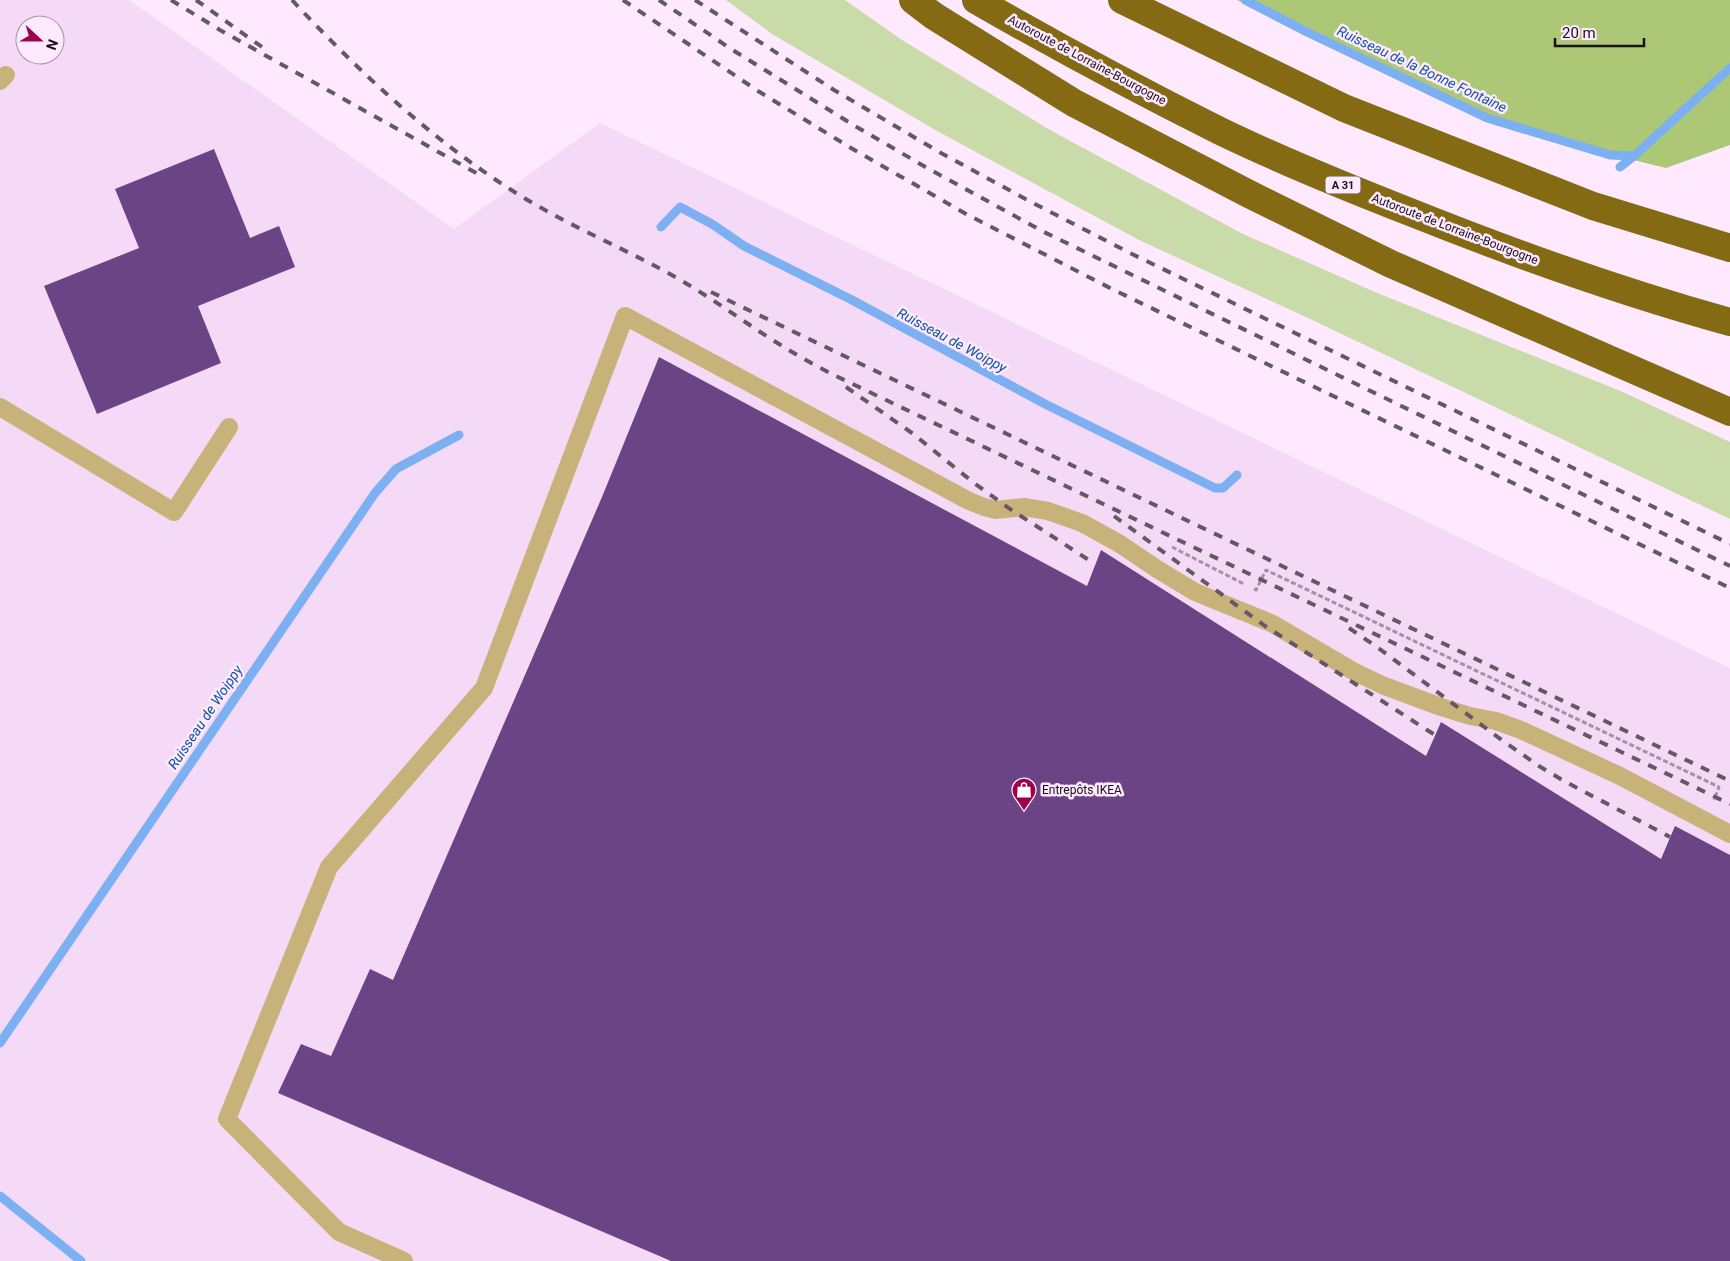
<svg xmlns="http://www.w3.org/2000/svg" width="1730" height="1261" viewBox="0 0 1730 1261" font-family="Roboto,sans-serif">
<rect width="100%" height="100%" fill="#fee9ff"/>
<!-- built -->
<path fill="#f4daf6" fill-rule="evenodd" d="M0 0H129L454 229 600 123 1730 668V1261H0ZM25 25H55V55H25Z"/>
<!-- green -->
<polygon fill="#cadbaa" points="726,0 845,0 902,40 1050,130 1243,234 1375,292 1623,392 1730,442 1730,519 1308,318 1139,240 937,131 772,34"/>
<!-- forest -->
<polygon fill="#acc775" points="1237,0 1730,0 1730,145 1666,168 1532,135 1437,99"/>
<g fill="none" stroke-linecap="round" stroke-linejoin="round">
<!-- stream -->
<g stroke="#7cb0f2" stroke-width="9">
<polyline points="1245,0 1307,32 1487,118 1610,155 1634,156 1620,167"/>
<polyline points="1634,156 1730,68"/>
<polyline points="661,227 680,207 712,224 744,246 852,300 1047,405 1215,488 1223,488 1237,475"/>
<polyline points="0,1043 375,493 396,469 459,435"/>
<polyline points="0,1196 81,1261"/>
</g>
</g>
<!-- building -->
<g fill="#6b4485">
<polygon points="214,149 250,238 279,226 295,267 198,306 221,363 97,414 44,286 139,248 115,189"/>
<polygon points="659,357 1087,586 1101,550 1426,756 1441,722 1661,859 1675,826 1730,855 1730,1261 671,1261 278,1093 301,1044 331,1056 370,969 393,980 602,497"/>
</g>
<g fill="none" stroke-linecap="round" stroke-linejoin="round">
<!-- path -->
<g stroke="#a292a3" stroke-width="3" stroke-dasharray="5 2.5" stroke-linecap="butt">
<polyline points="1172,547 1244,584"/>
<polyline points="1254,589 1256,590 1266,570 1719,787 1714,800"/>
</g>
<!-- lane -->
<g stroke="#c7b27a" stroke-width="18">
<polyline points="0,81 6,75"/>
<polyline points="0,407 174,512 229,427"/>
<polyline points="404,1261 339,1232 227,1119 329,867 484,688 625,316 969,501 984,507 996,510 1024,507 1048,511 1082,523 1120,544 1157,569 1195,592 1273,624 1353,671 1382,685 1441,707 1470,716 1496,721 1521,730 1620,776 1730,834"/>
</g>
<!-- highway -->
<g stroke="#856a14" stroke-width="28">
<polyline points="913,0 934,16 1074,103 1249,194 1391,264 1730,412"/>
<path d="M976 0C1056 46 1138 90 1220 131 1282 161 1346 187 1410 212 1515 254 1621 292 1730 322"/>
<polyline points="1122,0 1344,108 1593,206 1730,248"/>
</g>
<!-- rail -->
<g stroke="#635864" stroke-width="4" stroke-dasharray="9 9" stroke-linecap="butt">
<polyline points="171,0 220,30 478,174"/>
<polyline points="196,0 262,47"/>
<path d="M292 0C360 73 435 143 521 196 571 227 626 249 677 278 712 298 745 323 779 344 798 356 818 367 838 377L1730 804"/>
<polyline points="623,0 758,91 851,148 968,215 1114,290 1730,588"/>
<polyline points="659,0 731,49 855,126 929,169 1044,232 1730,566"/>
<polyline points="695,0 834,90 941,153 1033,203 1132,254 1730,544"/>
<polyline points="711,292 1730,781"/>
<polyline points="846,387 912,433 974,483 1010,509 1095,564"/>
<polyline points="1114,516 1265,626 1435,735"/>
<polyline points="1349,628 1377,647 1499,738 1539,766 1564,781 1670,837"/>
</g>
</g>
<!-- icons -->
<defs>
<symbol id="shop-pin" viewBox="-11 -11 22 30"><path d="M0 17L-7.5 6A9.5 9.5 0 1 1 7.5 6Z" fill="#9d034c" stroke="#fee9ff"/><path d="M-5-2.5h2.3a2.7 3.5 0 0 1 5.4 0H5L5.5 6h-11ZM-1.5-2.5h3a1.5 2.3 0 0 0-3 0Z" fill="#fff"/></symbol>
</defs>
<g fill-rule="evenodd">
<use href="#shop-pin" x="1010" y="776" width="28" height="38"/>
</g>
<g text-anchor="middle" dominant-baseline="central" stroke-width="5" stroke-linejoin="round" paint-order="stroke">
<!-- shield labels -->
<rect fill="#fee9ff" stroke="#5d525e" stroke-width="1" x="1325.5" y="176.5" width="35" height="17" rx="4"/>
<g font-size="11" font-weight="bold" fill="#181119">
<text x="1343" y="185">A 31</text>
</g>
<!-- street labels -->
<g font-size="12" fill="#181119" stroke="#fee9ff">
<text transform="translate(1087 60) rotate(28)">Autoroute de Lorraine-Bourgogne</text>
<text transform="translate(1455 229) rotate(21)">Autoroute de Lorraine-Bourgogne</text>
</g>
<!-- poi labels -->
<g font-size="12" fill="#181119" stroke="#fee9ff" text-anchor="start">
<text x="1042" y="790">Entrepôts IKEA</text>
</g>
<!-- water labels -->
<g font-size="14" font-style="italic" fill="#0c55a2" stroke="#fee9ff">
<text transform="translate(1422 69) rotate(25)">Ruisseau de la Bonne Fontaine</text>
<text transform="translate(952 340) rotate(28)">Ruisseau de Woippy</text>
<text transform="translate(205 717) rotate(-56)">Ruisseau de Woippy</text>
</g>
</g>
<!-- north arrow -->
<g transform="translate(40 40) rotate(111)"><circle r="24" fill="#fee9ff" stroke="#a293a3"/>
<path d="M0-4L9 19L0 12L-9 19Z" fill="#9d034c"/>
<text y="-8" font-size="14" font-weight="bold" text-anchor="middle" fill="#181119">N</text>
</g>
<!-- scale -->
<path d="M1555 38v8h89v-8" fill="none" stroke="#181119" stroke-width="2.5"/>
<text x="1562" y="38" font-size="15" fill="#181119" stroke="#fee9ff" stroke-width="4" paint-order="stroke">20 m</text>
</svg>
